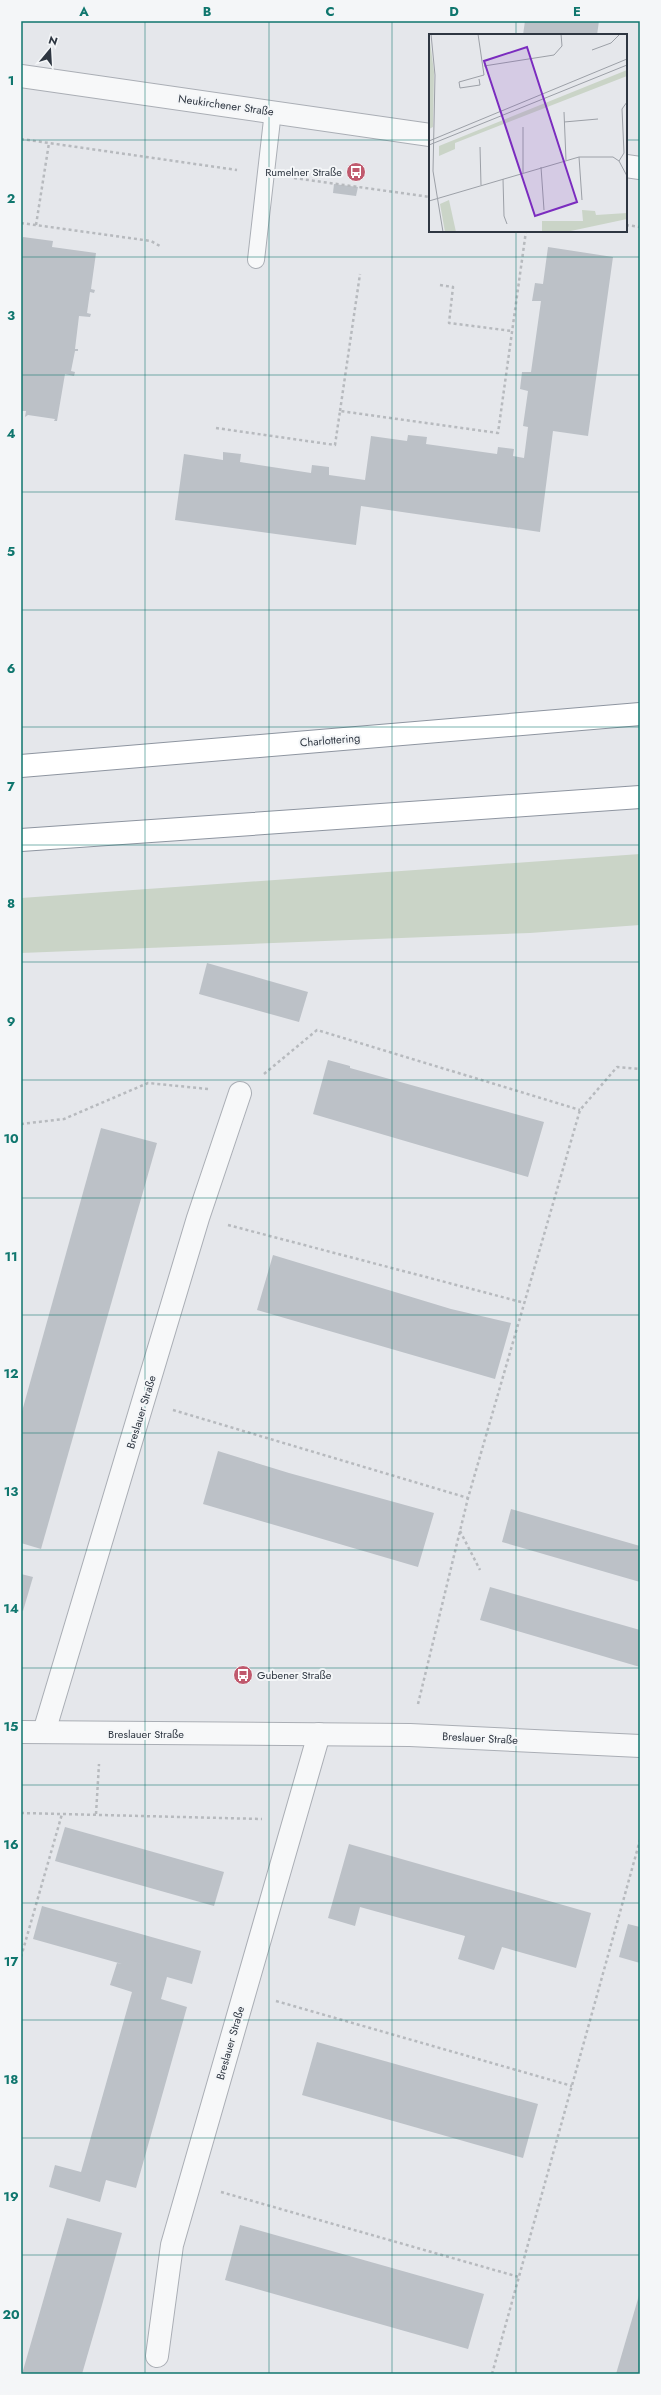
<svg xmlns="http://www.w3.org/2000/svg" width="661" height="2395" viewBox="0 0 661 2395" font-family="Jost,sans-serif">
<rect width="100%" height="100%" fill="#e5e7eb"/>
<!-- green -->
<polygon fill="#cad4c7" points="640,854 640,925 530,933 21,953 21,898"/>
<!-- building -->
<g fill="#bcc1c7">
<polygon points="525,21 599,21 597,35 523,35"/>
<polygon points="334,184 358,187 356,196 333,193"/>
<polygon points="23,237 53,241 52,247 96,253 91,289 95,290 94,293 90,292 87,313 91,314 90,317 79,316 75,349 78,349 78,351 75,351 71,371 75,372 74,376 65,374 57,421 54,421 55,419 28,415 25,417 26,411 21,411 21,243"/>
<polygon points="548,247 613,257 588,436 553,431 540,532 361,506 356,545 175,520 184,454 223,460 223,452 241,454 240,462 311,473 312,465 329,467 329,475 365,480 371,436 407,441 408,435 427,437 426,444 497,454 498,447 514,449 513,456 524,458 528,427 523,426 528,391 520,389 522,372 531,372 541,301 532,301 535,283 543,284"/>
<polygon points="207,963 308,992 299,1022 199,994"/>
<polygon points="328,1060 350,1066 350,1068 544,1122 528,1177 313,1114"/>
<polygon points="101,1128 157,1143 41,1549 21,1543 21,1415"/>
<polygon points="273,1255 451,1309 511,1323 495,1379 257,1310"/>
<polygon points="218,1451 289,1473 434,1513 418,1567 203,1504"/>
<polygon points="511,1509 640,1546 640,1582 502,1542"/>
<polygon points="21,1574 33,1577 23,1611 21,1610"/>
<polygon points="490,1587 640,1630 640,1667 480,1620"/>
<polygon points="65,1827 224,1872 214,1906 55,1861"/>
<polygon points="349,1844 591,1913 576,1968 502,1947 494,1970 458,1959 465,1936 360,1907 355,1926 328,1918"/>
<polygon points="42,1906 201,1951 192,1984 167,1977 161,1999 187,2007 136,2188 106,2180 100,2202 49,2187 55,2165 81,2172 132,1992 110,1985 117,1963 122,1964 33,1939"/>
<polygon points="628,1924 640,1927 640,1963 619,1957"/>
<polygon points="317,2042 538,2104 523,2158 302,2095"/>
<polygon points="67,2218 122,2233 102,2305 82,2374 22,2374"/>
<polygon points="240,2225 484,2294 468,2349 225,2280"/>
<polygon points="640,2292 640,2374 616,2374"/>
</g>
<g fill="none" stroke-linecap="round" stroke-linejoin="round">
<defs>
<polyline id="lane" points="256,260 273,111"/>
<g id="street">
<polyline points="21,76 430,135"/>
<polyline points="626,166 640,168"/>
<polyline points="21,1732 410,1735 640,1746"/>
<polyline points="44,1732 198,1218 240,1093"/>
<polyline points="157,2356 172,2245 319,1734"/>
</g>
<g id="highway">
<polyline points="21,766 640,714"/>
<polyline points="21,840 640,797"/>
</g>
</defs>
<!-- lane casing -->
<use href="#lane" stroke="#aaaeb5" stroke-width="18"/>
<!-- street casing -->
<use href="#street" stroke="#aaaeb5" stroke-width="24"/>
<!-- highway casing -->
<use href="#highway" stroke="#8e95a0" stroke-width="24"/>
<!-- path -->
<g stroke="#b7babe" stroke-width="2.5" stroke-dasharray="3 3" stroke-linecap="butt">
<polyline points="21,139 237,170"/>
<polyline points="294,178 430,197"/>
<polyline points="21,223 151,241 160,246"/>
<polyline points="36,225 49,143"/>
<polyline points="626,225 640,227"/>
<polyline points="440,285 453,287 449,323 512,331"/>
<polyline points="340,411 360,274"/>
<polyline points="216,428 335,445 340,411 498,433 526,231"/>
<polyline points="264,1074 317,1030 580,1110"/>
<polyline points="21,1124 64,1119 148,1083 208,1089"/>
<polyline points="228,1225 525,1303"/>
<polyline points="173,1410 468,1498"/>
<polyline points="460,1531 480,1570"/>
<polyline points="418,1704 468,1498 580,1110 617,1067 640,1069"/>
<polyline points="21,1813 262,1819"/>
<polyline points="96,1814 99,1764"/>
<polyline points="21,1957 62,1814"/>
<polyline points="276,2001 572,2086"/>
<polyline points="221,2192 519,2277"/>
<polyline points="492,2374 640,1840"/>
</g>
<!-- lane -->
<use href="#lane" stroke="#f7f8f9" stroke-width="16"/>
<!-- street -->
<use href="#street" stroke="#f7f8f9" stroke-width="22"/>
<!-- highway -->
<use href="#highway" stroke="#fff" stroke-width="22"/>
</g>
<!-- grid -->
<path fill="none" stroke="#0f766e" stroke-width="1" stroke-opacity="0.55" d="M145 21V2374M269 21V2374M392 21V2374M516 21V35M21 140H430M626 140H640M516 231V2374M21 257H640M21 375H640M21 492H640M21 610H640M21 727H640M21 845H640M21 962H640M21 1080H640M21 1198H640M21 1315H640M21 1433H640M21 1550H640M21 1668H640M21 1785H640M21 1903H640M21 2020H640M21 2138H640M21 2255H640"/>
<!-- icons -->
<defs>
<symbol id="bus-disc" viewBox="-11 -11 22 22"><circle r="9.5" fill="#c0596d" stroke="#f4f6f8"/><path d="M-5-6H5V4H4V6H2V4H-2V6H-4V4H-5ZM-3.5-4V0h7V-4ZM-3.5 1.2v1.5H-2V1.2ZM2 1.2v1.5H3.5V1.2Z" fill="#fff"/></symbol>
</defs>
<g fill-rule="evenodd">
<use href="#bus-disc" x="345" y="161" width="22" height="22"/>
<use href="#bus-disc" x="232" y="1664" width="22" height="22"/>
</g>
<g text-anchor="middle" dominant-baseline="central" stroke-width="4" stroke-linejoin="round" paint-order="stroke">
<!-- street labels -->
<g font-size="11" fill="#2e3641" stroke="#f4f6f8">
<text transform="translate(226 105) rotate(8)">Neukirchener Straße</text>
<text transform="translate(330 740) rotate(-5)">Charlottering</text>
<text transform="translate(141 1412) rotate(-73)">Breslauer Straße</text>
<text x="146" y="1734">Breslauer Straße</text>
<text transform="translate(480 1738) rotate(3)">Breslauer Straße</text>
<text transform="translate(230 2043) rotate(-74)">Breslauer Straße</text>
</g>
<!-- poi labels -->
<g font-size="11" fill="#2e3641" stroke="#f4f6f8" text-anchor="end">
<text x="342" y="172">Rumelner Straße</text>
<text x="257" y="1675" text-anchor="start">Gubener Straße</text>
</g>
</g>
<!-- overview -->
<g transform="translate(429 34)">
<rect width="198" height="198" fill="#e5e7eb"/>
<path d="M0 0 5 38 4 93 0 95ZM198 36V42L26 109V115L10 122V112ZM20 166 27 198H16L11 170ZM153 176 166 177 167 181 198 179V185L137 198H101H113V187H154Z" fill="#cad4c7"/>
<path fill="none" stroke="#9ca0a7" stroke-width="1" d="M2 0 6 41 4 137 14 198M49 0 55 41 30 48 31 54 51 51 50 45M163 16 182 9 191 0M55 32 125 21 133 12 132 0M135 78 137 126M135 88 169 85M94 93V139M0 107 198 25M0 111 198 31M51 113 52 151M150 123 153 166M190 127 195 119 193 75 198 68M112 133 115 176M74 145 75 182 78 190M0 167 150 123H184L190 127 198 142"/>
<path fill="#7b2cbf" fill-opacity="0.15" stroke="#7b2cbf" stroke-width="2" d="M98 13 148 168 106 182 55 27Z"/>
<rect width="198" height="198" fill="none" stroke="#2e3641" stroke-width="2"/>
</g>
<!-- border -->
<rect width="661" height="2395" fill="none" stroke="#f4f6f8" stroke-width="44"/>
<!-- north arrow -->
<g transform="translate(50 50) rotate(18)" stroke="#f4f6f8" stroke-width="3" paint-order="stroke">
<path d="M0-3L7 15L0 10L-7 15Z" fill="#2e3641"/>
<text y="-6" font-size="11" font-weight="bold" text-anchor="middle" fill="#2e3641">N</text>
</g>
<rect x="22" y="22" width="617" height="2351" fill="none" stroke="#0f766e" stroke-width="1.5"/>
<g font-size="13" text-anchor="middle" font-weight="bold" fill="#0f766e">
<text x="84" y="16">A</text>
<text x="207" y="16">B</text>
<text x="330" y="16">C</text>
<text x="454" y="16">D</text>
<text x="577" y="16">E</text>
<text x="11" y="85">1</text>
<text x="11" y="203">2</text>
<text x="11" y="320">3</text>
<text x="11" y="438">4</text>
<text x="11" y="556">5</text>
<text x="11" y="673">6</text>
<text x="11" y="791">7</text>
<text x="11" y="908">8</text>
<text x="11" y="1026">9</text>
<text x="11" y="1143">10</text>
<text x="11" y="1261">11</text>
<text x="11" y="1378">12</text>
<text x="11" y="1496">13</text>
<text x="11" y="1613">14</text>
<text x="11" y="1731">15</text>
<text x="11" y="1849">16</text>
<text x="11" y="1966">17</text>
<text x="11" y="2084">18</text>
<text x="11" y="2201">19</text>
<text x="11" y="2319">20</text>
</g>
</svg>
